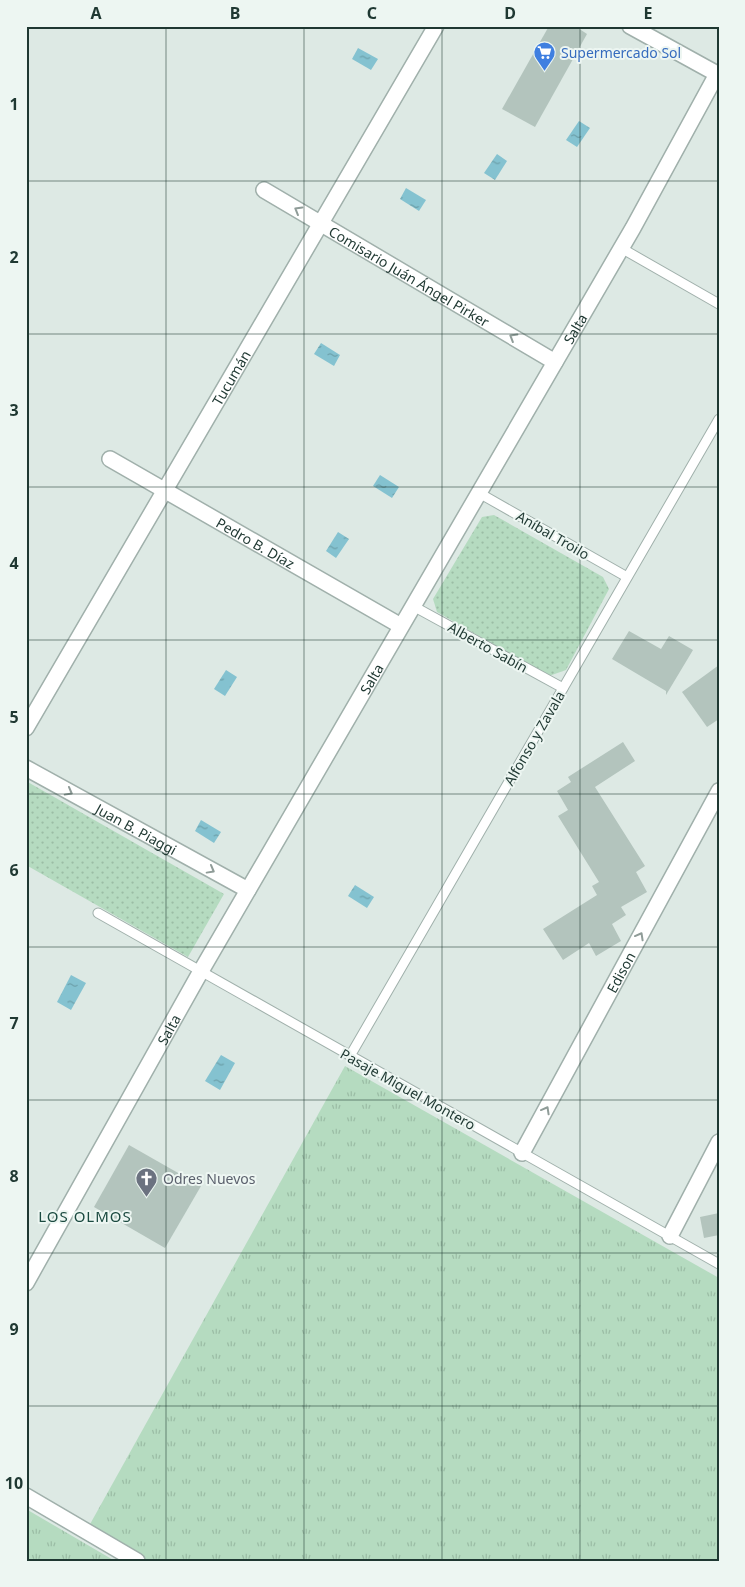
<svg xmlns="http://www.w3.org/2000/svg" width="745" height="1587" viewBox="0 0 745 1587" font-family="'Noto Sans',sans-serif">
<defs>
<pattern id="grass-tufts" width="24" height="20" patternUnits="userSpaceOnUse" patternTransform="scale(1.25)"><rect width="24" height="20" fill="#b5dbc0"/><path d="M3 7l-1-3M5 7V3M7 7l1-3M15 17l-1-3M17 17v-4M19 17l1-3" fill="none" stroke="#9bbda5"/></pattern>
<pattern id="park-dots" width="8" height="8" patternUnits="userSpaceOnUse" patternTransform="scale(1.25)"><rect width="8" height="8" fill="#b5dbc0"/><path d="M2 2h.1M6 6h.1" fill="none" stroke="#9bbda5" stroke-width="1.8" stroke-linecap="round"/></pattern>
<pattern id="water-ripples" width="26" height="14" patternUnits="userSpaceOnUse" patternTransform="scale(1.25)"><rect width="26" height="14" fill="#84c2d0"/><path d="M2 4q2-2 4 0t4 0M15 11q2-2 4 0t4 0" fill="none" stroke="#6b9fa9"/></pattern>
</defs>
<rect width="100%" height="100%" fill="#dde9e4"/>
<!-- grass -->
<g fill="url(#grass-tufts)">
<polygon points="345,1066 719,1278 719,1561 148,1561 89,1526"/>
<polygon points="26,1509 115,1561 26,1561"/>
</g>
<!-- park -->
<g fill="url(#park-dots)">
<polygon points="494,515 603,577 609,589 566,670 549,676 437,612 433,599 482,517"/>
<polygon points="26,781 224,894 188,957 26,865"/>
</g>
<!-- water -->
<g fill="url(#water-ripples)">
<polygon points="358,48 378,59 371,70 352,59"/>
<polygon points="579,121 590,128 577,147 566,140"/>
<polygon points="497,154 507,161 495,180 484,173"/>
<polygon points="406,188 426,200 419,211 400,199"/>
<polygon points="321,343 340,355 334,366 314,354"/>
<polygon points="380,475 399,487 392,498 373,486"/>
<polygon points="338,532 349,539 336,558 326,551"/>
<polygon points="226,670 237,677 225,696 214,689"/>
<polygon points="201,820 221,832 214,843 195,831"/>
<polygon points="355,885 374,897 367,908 348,896"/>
<polygon points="71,975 86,983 71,1010 57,1002"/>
<polygon points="221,1055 235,1063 220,1090 205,1081"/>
</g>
<!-- building -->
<g fill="#b3c4bd">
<polygon points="549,26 575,26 587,34 535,127 502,109"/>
<polygon points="629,631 661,649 669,636 693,650 666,695 666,691 612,659"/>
<polygon points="719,665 719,719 707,727 682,692"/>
<polygon points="623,742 635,761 595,787 645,866 636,872 647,892 621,907 626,915 612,924 621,941 596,956 589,943 563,960 543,929 597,895 592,886 599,882 558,816 568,810 557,791 571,782 568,777"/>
<polygon points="129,1145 201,1186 165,1248 94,1207"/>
<polygon points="719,1213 719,1235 704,1238 700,1217"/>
</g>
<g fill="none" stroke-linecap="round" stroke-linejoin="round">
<defs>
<g id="service">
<polyline points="621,248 719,304"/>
<polyline points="479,493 627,577"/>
<polyline points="413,606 563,688"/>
<polyline points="98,913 719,1264"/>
<polyline points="350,1056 719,419"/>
</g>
<g id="minor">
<polyline points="630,26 719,75"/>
<path id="s1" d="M264 190 555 362"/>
<path id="s2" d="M110 459 401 626"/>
<path id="s3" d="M26 728 436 26"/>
<path id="s4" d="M26 768 248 890"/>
<path id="s5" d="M522 1153 719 791"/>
<polyline points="670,1236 719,1142"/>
<path id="s6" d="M26 1283 201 971 633 228 717 74"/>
<polyline points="26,1496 137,1561"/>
</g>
</defs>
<!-- service casing -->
<use href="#service" stroke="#a0b0ab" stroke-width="11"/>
<!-- minor casing -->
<use href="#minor" stroke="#a0b0ab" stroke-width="18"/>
<!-- service -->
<use href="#service" stroke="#fff" stroke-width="9"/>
<!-- minor -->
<use href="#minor" stroke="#fff" stroke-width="15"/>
</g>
<!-- one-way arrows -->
<defs><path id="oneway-chevron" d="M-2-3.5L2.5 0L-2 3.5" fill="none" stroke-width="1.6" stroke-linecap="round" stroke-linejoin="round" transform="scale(1.25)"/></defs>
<g stroke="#8f9c98">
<use href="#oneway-chevron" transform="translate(298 210) rotate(-150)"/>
<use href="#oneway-chevron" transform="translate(513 337) rotate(-149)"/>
<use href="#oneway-chevron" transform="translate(69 792) rotate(29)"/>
<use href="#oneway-chevron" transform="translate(211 870) rotate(29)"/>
<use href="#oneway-chevron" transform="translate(640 936) rotate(-61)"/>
<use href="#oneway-chevron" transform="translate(546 1110) rotate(-61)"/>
</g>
<!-- grid -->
<path fill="none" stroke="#1f3832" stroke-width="1" stroke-opacity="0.55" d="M166 26V1561M304 26V1561M442 26V1561M580 26V1561M26 181H719M26 334H719M26 487H719M26 640H719M26 794H719M26 947H719M26 1100H719M26 1253H719M26 1406H719"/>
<!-- icons -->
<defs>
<symbol id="supermarket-pin" viewBox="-11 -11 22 30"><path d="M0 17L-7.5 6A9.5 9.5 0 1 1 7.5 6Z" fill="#3f7fe0" stroke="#edf6f2"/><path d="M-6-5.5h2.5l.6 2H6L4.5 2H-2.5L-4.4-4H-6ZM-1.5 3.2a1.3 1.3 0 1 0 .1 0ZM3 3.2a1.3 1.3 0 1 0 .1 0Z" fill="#fff"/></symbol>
<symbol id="church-pin" viewBox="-11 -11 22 30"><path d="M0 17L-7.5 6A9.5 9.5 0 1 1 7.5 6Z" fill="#6b7280" stroke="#edf6f2"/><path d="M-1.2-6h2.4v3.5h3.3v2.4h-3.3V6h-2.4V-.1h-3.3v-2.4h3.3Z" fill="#fff"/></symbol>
</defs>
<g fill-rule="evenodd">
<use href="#supermarket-pin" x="532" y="40" width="25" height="34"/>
<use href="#church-pin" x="134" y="1166" width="25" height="34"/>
</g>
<g text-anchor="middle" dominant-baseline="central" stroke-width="4" stroke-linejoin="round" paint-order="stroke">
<!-- shop labels -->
<g font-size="14" fill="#366cbe" stroke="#edf6f2" text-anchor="start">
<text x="561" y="52">Supermercado Sol</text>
</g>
<!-- street labels -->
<g font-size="14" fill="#1f3832" stroke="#edf6f2">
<text stroke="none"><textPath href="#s1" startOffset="169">Comisario Juán Ángel Pirker</textPath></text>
<text stroke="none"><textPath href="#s6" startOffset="1101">Salta</textPath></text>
<text stroke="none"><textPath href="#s3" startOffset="406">Tucumán</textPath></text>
<text transform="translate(553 535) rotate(30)">Aníbal Troilo</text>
<text stroke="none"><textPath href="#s2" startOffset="168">Pedro B. Díaz</textPath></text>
<text transform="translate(488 647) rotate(29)">Alberto Sabín</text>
<text stroke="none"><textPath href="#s6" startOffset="696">Salta</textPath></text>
<text transform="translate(534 738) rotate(-60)">Alfonso y Zavala</text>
<text stroke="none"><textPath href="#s4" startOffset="126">Juan B. Piaggi</textPath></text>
<text stroke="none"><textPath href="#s5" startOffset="206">Edison</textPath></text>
<text stroke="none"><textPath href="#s6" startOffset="291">Salta</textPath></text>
<text transform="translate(408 1089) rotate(29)">Pasaje Miguel Montero</text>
</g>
<!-- worship labels -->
<g font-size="14" fill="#5b616d" stroke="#edf6f2" text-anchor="start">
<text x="163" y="1178">Odres Nuevos</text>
</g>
<!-- neighbourhood labels -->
<g font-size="15" letter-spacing="1" fill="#1b4a40" stroke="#edf6f2">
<text x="85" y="1216">LOS OLMOS</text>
</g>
</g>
<!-- border -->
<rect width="745" height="1587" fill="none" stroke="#edf6f2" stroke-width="55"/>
<rect x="28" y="28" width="690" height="1532" fill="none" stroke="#1f3832" stroke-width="2"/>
<g font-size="16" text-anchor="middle" font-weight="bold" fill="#1f3832">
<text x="96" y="19">A</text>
<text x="235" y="19">B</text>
<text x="372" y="19">C</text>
<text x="510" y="19">D</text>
<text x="648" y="19">E</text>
<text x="14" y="110">1</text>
<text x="14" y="263">2</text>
<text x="14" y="416">3</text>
<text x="14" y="569">4</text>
<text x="14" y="723">5</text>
<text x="14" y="876">6</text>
<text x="14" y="1029">7</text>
<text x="14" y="1182">8</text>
<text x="14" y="1335">9</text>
<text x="14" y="1489">10</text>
</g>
</svg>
